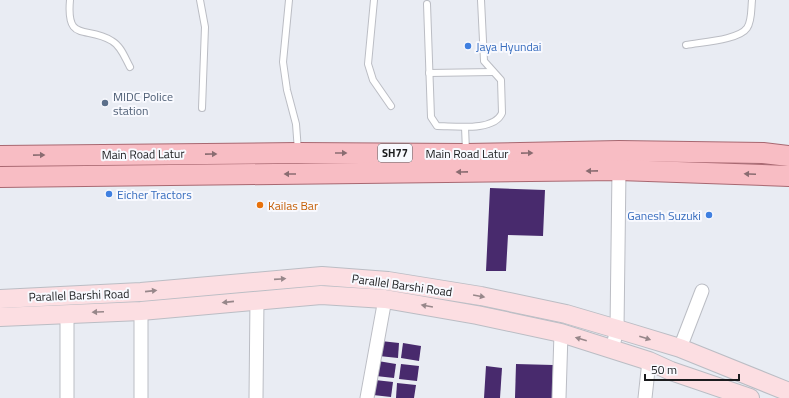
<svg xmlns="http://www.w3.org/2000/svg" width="789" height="398" viewBox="0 0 789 398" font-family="'Titillium Web',sans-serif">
<rect width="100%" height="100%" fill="#e9ecf3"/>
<!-- building -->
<g fill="#482a6d">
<polygon points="490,188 545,190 543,236 508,235 506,271 486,271"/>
<polygon points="381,341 399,343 398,358 379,356"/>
<polygon points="403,343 421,346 419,361 401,358"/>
<polygon points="378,361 396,364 394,378 376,376"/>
<polygon points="401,364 419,366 417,381 399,379"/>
<polygon points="516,364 553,365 552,398 515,398"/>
<polygon points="486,366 502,368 500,398 484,398"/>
<polygon points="375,380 393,382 391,397 373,395"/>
<polygon points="397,383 416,385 414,398 396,398"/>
</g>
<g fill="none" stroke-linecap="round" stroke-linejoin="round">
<defs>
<g id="lane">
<path d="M70 0C66 44 87 25 112 41 121 46 125 58 130 67"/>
<polyline points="200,0 205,27 202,108"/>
<polyline points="289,0 283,62 287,90 296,124 298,151"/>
<polyline points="374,0 368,64 373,80 391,106"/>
<path d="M427 4 431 117 437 126C454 126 494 132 502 113L501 80 484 61 481 0"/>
<path d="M686 45C701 42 739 40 747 28 752 21 751 9 752 0"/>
<polyline points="429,73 493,72"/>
<polyline points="465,127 466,151"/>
</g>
<g id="street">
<polyline points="141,311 141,398"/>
<polyline points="680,348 702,291"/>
<polyline points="612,350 617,329 619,170"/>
<polyline points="67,398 67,313"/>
<polyline points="256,398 257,299"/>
<polyline points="367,398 385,299"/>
<polyline points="559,398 561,333"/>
<polyline points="645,398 649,361"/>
</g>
<g id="secondary">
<polyline points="0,299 141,292 322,276 388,281 481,296 566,314 617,329 680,348 789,392"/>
<polyline points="0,317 141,311 321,295 385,299 477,315 561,333 649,361 671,371 750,398"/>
</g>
<g id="primary">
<polyline points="0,156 298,153 466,154 619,151 763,153 789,156"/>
<polyline points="0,177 619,170 789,176"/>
</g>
</defs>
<!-- lane casing -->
<use href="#lane" stroke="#bbbdc4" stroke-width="8"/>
<!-- street casing -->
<use href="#street" stroke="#bbbdc4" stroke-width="15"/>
<!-- secondary casing -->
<use href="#secondary" stroke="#bbbdc4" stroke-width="20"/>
<!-- primary casing -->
<use href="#primary" stroke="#a86871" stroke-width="22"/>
<!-- lane -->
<use href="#lane" stroke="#fff" stroke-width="6"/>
<!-- street -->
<use href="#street" stroke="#fff" stroke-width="13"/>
<!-- secondary -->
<use href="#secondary" stroke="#fcdee2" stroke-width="18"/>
<!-- primary -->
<use href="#primary" stroke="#f8bdc4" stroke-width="20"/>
</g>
<!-- one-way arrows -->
<defs><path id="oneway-solid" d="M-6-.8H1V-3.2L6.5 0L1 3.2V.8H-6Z"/></defs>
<g fill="#8a6c71">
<use href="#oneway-solid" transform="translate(341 153)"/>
<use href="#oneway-solid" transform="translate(527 153) rotate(-1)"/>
<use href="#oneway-solid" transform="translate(211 154) rotate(-1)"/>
<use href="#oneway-solid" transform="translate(39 155) rotate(-1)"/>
<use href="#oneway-solid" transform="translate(592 171) rotate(179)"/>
<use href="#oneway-solid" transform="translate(462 172) rotate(179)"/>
<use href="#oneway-solid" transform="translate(290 174) rotate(180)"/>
<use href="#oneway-solid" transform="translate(750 174) rotate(-178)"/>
</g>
<g fill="#97878a">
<use href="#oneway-solid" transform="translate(280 279) rotate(-4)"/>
<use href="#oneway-solid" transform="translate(151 291) rotate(-6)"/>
<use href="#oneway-solid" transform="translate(479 296) rotate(10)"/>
<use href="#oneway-solid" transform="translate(228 302) rotate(174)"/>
<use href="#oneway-solid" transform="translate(427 306) rotate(-170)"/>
<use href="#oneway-solid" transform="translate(98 312) rotate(178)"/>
<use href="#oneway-solid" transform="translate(645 338) rotate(18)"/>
<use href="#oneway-solid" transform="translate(581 339) rotate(-164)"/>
</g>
<!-- markers -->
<g fill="#3f7fe0" stroke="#f8f9fe" stroke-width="1.5">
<circle cx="468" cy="46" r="4"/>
<circle cx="109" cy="194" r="4"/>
<circle cx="709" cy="215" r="4"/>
</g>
<circle fill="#5c6f8a" stroke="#f8f9fe" stroke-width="1.5" cx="105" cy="103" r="4"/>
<circle fill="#e8710a" stroke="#f8f9fe" stroke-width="1.5" cx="260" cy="205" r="4"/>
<g text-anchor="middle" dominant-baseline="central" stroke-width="4" stroke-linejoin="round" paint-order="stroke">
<!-- shield labels -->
<rect fill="#f8f9fe" stroke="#5d5e61" stroke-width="1" x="378" y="144" width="34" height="18" rx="3"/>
<g font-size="11" font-weight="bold" fill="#1b1c1e">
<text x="395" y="153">SH77</text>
</g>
<!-- shop labels -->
<g font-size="12" fill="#366cbe" stroke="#f8f9fe" text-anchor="start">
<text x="476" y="46">Jaya Hyundai</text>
<text x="117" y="194">Eicher Tractors</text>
<text x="701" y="215" text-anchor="end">Ganesh Suzuki</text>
</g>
<!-- service labels -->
<g font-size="12" fill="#4e5e75" stroke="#f8f9fe" text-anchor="start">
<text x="113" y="96">MIDC Police<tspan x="113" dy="14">station</tspan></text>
</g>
<!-- street labels -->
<g font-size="12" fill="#1b1c1e" stroke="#f8f9fe">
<text x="467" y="153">Main Road Latur</text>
<text transform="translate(143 154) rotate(-1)">Main Road Latur</text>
<text transform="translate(402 285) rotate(8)">Parallel Barshi Road</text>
<text transform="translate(79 295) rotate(-2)">Parallel Barshi Road</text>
</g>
<!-- food labels -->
<g font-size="12" fill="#c56008" stroke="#f8f9fe" text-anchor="start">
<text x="268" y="205">Kailas Bar</text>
</g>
</g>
<!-- scale -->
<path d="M645 374v6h94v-6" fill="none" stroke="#1b1c1e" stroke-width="2"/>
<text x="651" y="374" font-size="12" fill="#1b1c1e" stroke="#f8f9fe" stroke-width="3" paint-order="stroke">50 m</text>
</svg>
